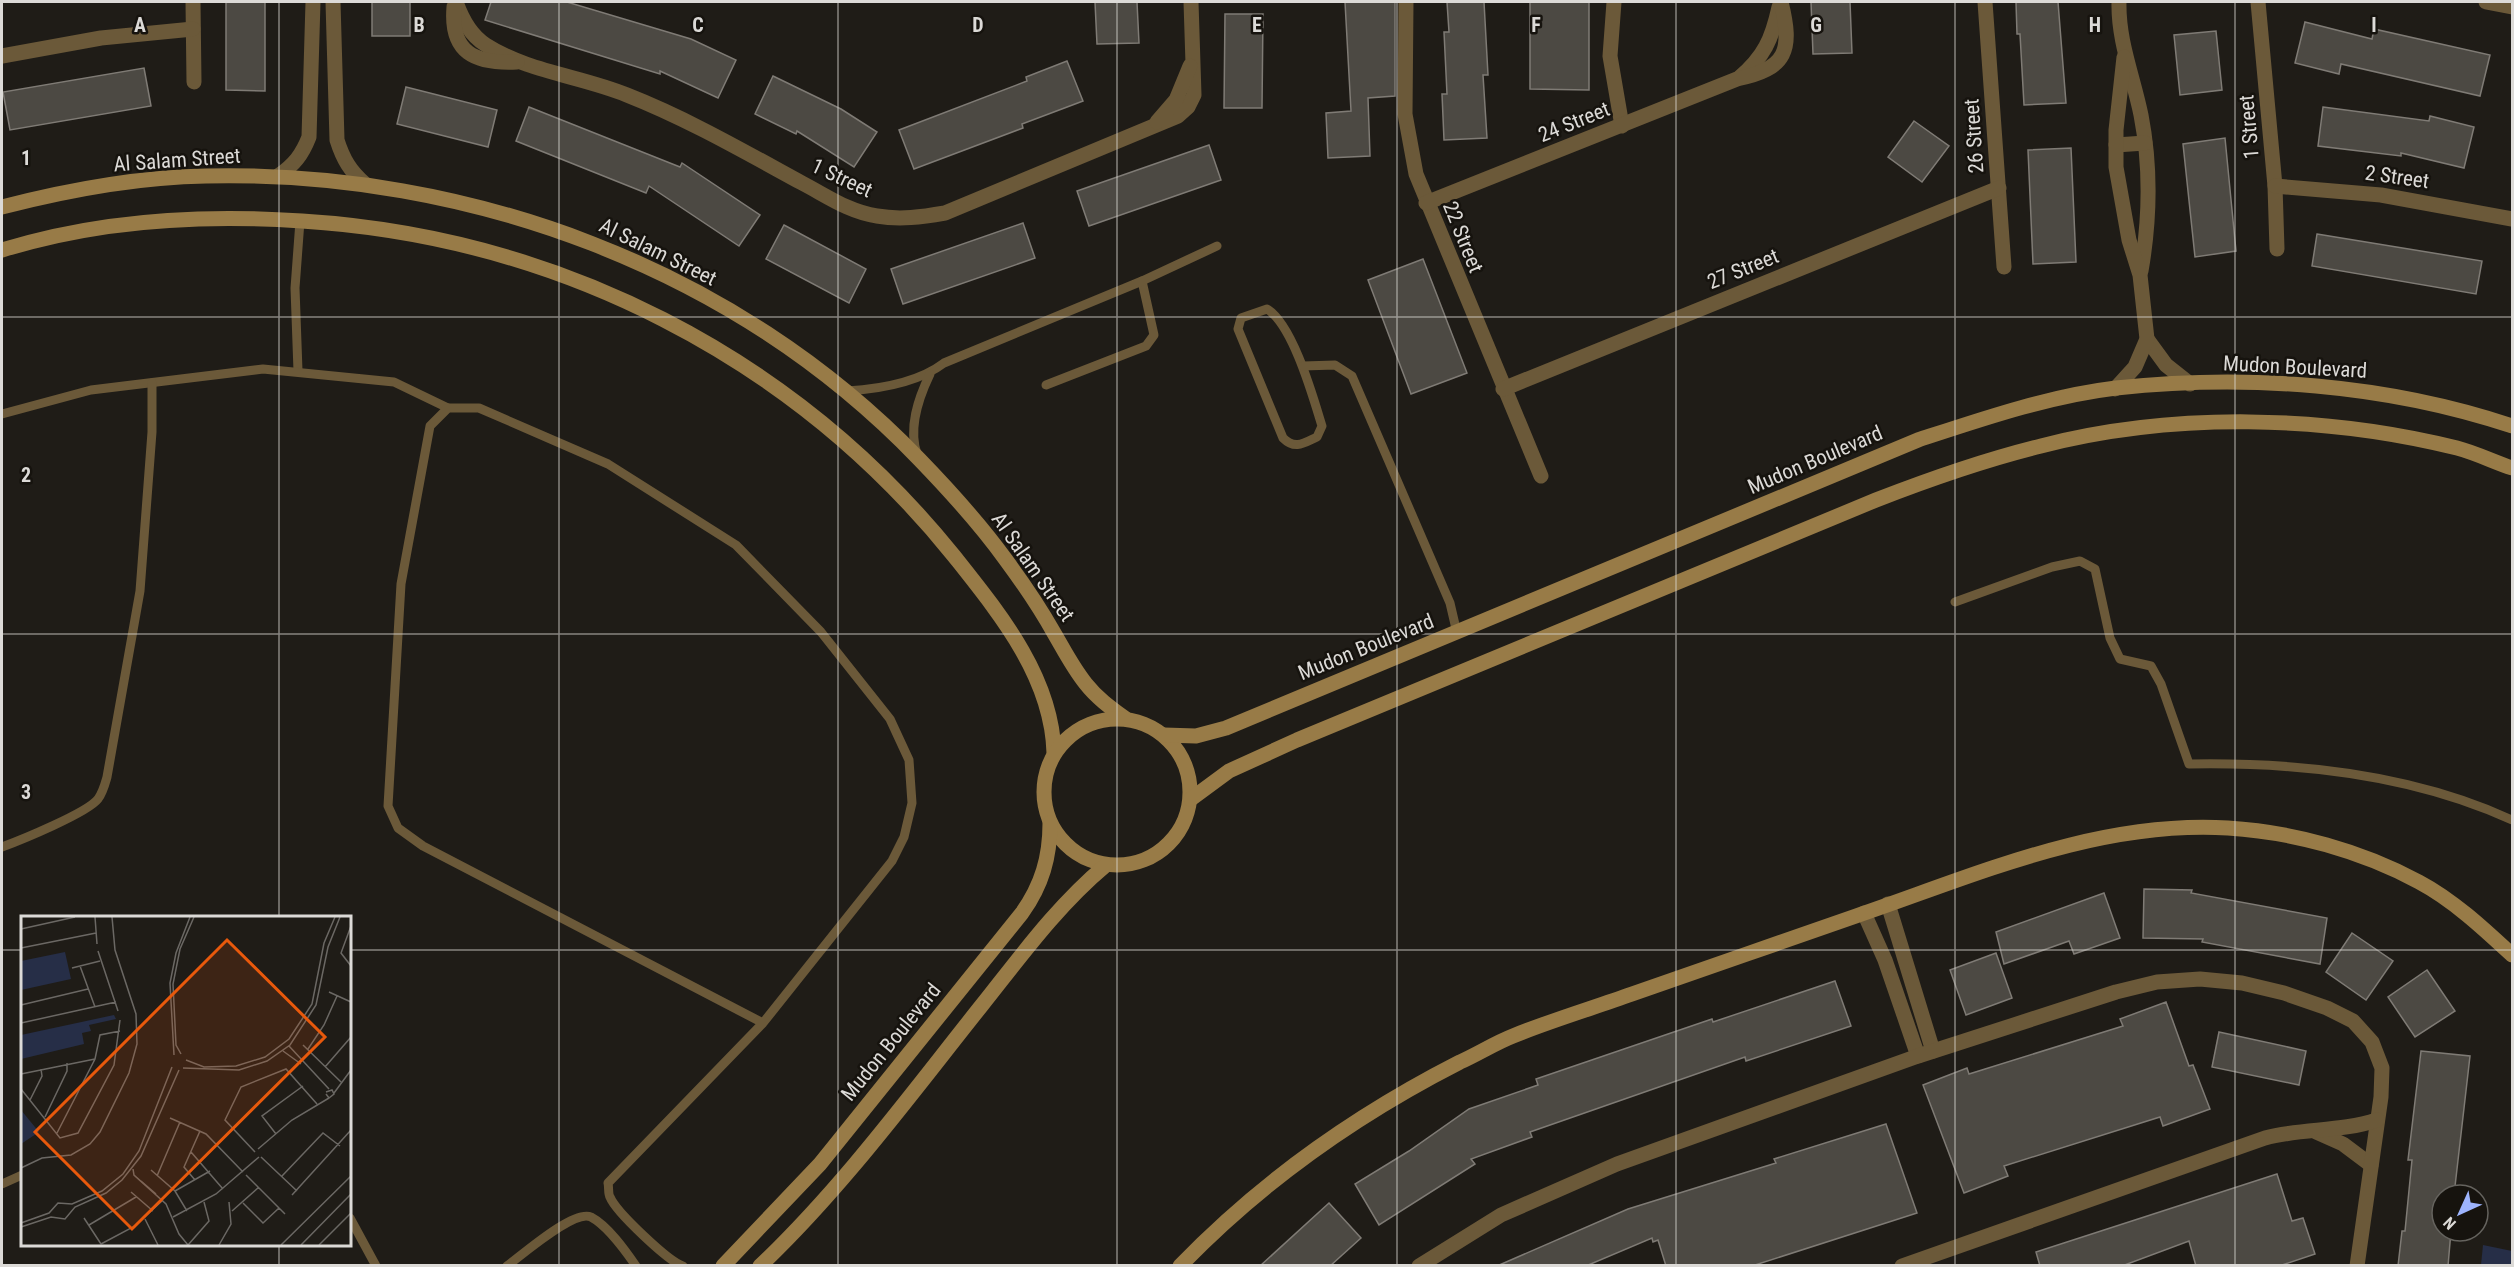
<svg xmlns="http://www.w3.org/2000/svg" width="2514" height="1267" viewBox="0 0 2514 1267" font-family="'Roboto Condensed',sans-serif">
<rect width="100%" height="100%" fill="#1f1c17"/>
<!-- green -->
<polygon fill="#262e47" points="2483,1245 2512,1251 2512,1265 2481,1265"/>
<!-- building -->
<g fill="#4c4943" stroke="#7f7b75" stroke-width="1.5">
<polygon points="226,2 265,2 265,91 226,90"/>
<rect x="372" y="2" width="38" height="34"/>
<polygon points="491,2 567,2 691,39 736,60 718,98 660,71 660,74 485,20"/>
<polygon points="1095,2 1137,2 1139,43 1097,44"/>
<polygon points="1345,2 1395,2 1395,96 1368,98 1370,156 1328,158 1326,113 1351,111"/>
<polygon points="1447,2 1484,2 1488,75 1483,75 1487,138 1444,140 1442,94 1447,94 1444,32 1449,32"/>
<polygon points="1530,2 1589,2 1589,90 1530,89"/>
<polygon points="1811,2 1850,2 1852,53 1813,54"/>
<polygon points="2016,2 2058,2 2066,103 2024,105 2020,34 2017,34"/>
<polygon points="1225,14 1263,14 1262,108 1224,108"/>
<polygon points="2305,22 2372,39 2374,29 2490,55 2480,96 2341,64 2339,74 2295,63"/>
<polygon points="2216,31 2222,90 2180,95 2174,35"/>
<polygon points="1067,61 1083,101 1022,124 1023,128 914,169 899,130 1027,81 1026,77"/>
<polygon points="144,68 151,106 10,130 3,92"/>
<polygon points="773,76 841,109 877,132 854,167 797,131 796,134 755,114"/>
<polygon points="406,87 497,110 488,147 397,124"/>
<polygon points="529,107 680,167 682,163 760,215 739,246 649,186 646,193 516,141"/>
<polygon points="2323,107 2429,121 2430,116 2474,127 2464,168 2401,153 2401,156 2318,146"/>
<polygon points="1914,121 1949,146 1922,182 1888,157"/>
<polygon points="2225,138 2236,251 2195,257 2183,144"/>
<polygon points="1209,145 1221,180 1089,226 1077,191"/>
<polygon points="2071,148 2076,262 2033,264 2028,150"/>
<polygon points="1023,223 1035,258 903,304 891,269"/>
<polygon points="784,225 866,269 849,303 766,259"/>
<polygon points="2317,234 2482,261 2476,294 2312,266"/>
<polygon points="1423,259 1467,373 1411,394 1368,280"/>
<polygon points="2144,889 2192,890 2191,893 2327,918 2320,964 2202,942 2203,939 2143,938"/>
<polygon points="2104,893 2120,938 2074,954 2069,941 2004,964 1996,932"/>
<polygon points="2352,933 2393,961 2366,1000 2326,972"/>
<polygon points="1996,953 2012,998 1966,1015 1950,970"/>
<polygon points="2427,970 2455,1011 2415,1037 2388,997"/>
<polygon points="1835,981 1851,1026 1746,1061 1745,1057 1530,1132 1532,1137 1471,1159 1475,1164 1379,1225 1355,1184 1409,1151 1469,1109 1538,1085 1536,1079 1712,1019 1713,1022"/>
<polygon points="2166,1002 2189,1066 2193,1065 2210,1109 2163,1126 2160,1117 2004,1166 2008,1176 1964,1193 1923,1085 1967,1068 1969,1074 2123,1026 2120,1019"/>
<polygon points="2219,1032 2306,1051 2299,1085 2212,1067"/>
<polygon points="2421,1051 2470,1056 2454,1195 2442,1195 2442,1231 2451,1231 2448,1266 2398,1266 2402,1231 2405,1231 2412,1160 2408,1160"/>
<polygon points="1886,1124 1917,1213 1752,1266 1666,1266 1658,1240 1653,1242 1652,1238 1586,1266 1497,1266 1628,1209 1776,1163 1774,1159"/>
<polygon points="2277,1174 2292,1221 2303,1218 2315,1254 2279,1266 2196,1266 2189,1241 2122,1266 2040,1266 2036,1252"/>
<polygon points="1329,1203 1361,1238 1330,1266 1260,1266"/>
</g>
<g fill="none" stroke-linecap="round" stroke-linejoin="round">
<!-- lane -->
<g stroke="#6b5939" stroke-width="9">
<path d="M1267 309C1293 325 1313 397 1322 426L1317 437C1304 443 1295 450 1283 438L1238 329 1241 318Z"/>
<polyline points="1303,366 1335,365 1352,376 1450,603 1457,633"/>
<polyline points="298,371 295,288 300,221"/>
<polyline points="1046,385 1146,346 1154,335 1142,281"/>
<path d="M847 391C879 389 919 382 944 363L1142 281 1217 246"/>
<polyline points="2,414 91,390 263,369 394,382 448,408"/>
<path d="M917 454C908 428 918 399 930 374"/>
<path d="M1955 602 2052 567 2080 561 2095 569 2110 638 2120 659 2151 666 2161 684 2189 764C2298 762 2412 774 2512 820"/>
<path d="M2 847C21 840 87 813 98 799 103 792 105 784 107 777L140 591 152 432V383"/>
<polyline points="2,1184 22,1175"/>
<polyline points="350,1218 376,1266"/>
<path d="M507 1266C522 1255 574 1209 591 1217 608 1226 625 1250 636 1266"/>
<path d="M683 1266C669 1262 616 1212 610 1197 608 1194 609 1187 608 1183L763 1023 892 861 904 837 912 803 909 760 890 719 821 632 736 545 608 464 479 408H448L430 426 401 584 388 806 398 828 423 846 763 1023"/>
</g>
<!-- street -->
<g stroke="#6b5939" stroke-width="15">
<polyline points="193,2 194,82"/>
<path d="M333 2 337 140C343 159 350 171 365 184"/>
<path d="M456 2C462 19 470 35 486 45 528 72 581 76 627 95 688 119 745 152 802 183 827 196 849 212 877 216 900 220 922 217 945 213L1178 116 1188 107 1194 95 1191 2"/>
<polyline points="1406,2 1405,114 1416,174 1541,476"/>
<polyline points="1614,2 1610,56 1622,126"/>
<polyline points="1985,2 2004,267"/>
<path d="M2119 2C2118 41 2133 76 2141 115 2151 167 2150 219 2141 271"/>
<polyline points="2258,2 2275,186 2277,249"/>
<polyline points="2486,2 2512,7"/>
<path d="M454 7C450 53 475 64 517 62"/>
<polyline points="2,56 101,38 193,29"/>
<path d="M1739 78C1764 57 1772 39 1779 7"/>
<polyline points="1157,122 1176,100 1190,66"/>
<polyline points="2116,145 2145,143"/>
<path d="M278 176C294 165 302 155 309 137L313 2"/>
<polyline points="2275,186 2381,195 2512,219"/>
<path d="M1426 203 1737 79C1787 69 1793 50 1781 2"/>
<polyline points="2147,339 2166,365 2190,384"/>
<polyline points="1503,389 1999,188"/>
<polyline points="2115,389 2135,367 2147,339 2140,275 2129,240 2116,167 2116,130 2124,57"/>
<polyline points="1888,904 1933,1051"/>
<polyline points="1864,913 1885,960 1918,1056"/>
<polyline points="2316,1132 2343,1144 2371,1165"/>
<polyline points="1419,1266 1501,1215 1617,1164 1918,1056 2116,992 2157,982 2200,979 2242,983 2284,993 2327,1008 2353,1021 2372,1042 2382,1068 2381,1097 2357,1266"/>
<path d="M1902 1266 2265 1138C2302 1128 2340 1132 2377 1120"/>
</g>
<!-- secondary -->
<g stroke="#987b47" stroke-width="15">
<path d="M2 207C68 190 137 177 206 176 469 170 735 268 919 459 950 491 980 524 1006 560 1023 583 1040 608 1054 633 1064 650 1073 668 1086 684 1097 698 1111 708 1126 719"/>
<path d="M2 250C99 220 201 214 302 221 557 237 793 356 954 556 1000 614 1052 677 1054 753"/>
<circle cx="1117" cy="792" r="73"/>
<path d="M1164 735 1196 736 1226 728 1918 440C1982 419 2049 396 2116 388 2248 374 2386 384 2512 426"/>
<path d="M1191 799 1229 771 1297 740 1876 500C1930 479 1984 460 2041 446 2173 412 2324 415 2457 448 2476 453 2494 462 2512 468"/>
<path d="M723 1266 820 1164 1022 913C1042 885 1050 857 1050 823"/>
<path d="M760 1266C843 1187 911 1094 982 1005 1021 956 1057 906 1106 865"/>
<path d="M1180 1266C1260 1183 1358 1114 1460 1062 1478 1054 1495 1043 1513 1036 1552 1020 1593 1008 1632 994 1707 968 1781 942 1856 916 1976 875 2098 820 2228 828 2293 832 2362 851 2419 882 2453 900 2484 929 2512 955"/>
</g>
</g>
<!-- grid -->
<path fill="none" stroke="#dcdad7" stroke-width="1.5" stroke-opacity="0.55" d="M279 2V918M559 2V1266M838 2V1266M1117 2V1266M1397 2V1266M1676 2V1266M1955 2V1266M2235 2V1266M2 317H2512M2 634H2512M2 950H22M350 950H2512M279 1244V1266"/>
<g text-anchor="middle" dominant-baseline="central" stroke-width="5" stroke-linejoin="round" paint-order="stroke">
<!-- street labels -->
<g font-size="21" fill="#dcdad7" stroke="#16130e">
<text transform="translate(1574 122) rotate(-22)">24 Street</text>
<text transform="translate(2249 127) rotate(-95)">1 Street</text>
<text transform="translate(1974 136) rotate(-94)">26 Street</text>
<text transform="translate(177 160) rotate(-4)">Al Salam Street</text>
<text transform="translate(2397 177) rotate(8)">2 Street</text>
<text transform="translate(842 178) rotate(25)">1 Street</text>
<text transform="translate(1463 237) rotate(68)">22 Street</text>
<text transform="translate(658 252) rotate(26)">Al Salam Street</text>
<text transform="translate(1743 269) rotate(-22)">27 Street</text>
<text transform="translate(2295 367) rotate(3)">Mudon Boulevard</text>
<text transform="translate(1815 460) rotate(-23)">Mudon Boulevard</text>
<text transform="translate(1033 567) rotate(55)">Al Salam Street</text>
<text transform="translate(1366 647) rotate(-22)">Mudon Boulevard</text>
<text transform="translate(891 1042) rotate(-51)">Mudon Boulevard</text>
</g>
</g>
<!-- overview -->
<g transform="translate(21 916)">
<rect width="330" height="330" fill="#1f1c17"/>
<path d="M44 36 50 63 0 74V45ZM93 99 95 103 68 109 70 115 61 117 63 128 0 143V119ZM0 194 18 216 0 228Z" fill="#262e47"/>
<path fill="none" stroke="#6b6864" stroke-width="1.5" d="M74 1 76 28M330 10 320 37 330 50M0 13 54 1M0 32 75 17M77 35 97 95M59 50 74 91M51 52 79 45M308 76 330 86M0 89 67 73M0 107 95 86M282 129 320 166M268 130 308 173M287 133 303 109 316 80M262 135 280 148M160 138 155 129 152 68 159 33 173 1M153 139 149 67 155 37 169 1M165 144 183 151 215 150 244 141 268 123 291 88 303 27 314 1M304 151 330 121M162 152 218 154 246 145 269 129 295 89 307 31 319 1M0 158 74 143M0 173 39 222 57 217 93 149 99 104M313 177 330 154M305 178 308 182 313 178 311 174 305 176M9 184 21 160 20 153M24 201 46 155V147M149 202 185 218 222 256M36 217 74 143 79 119 99 115M255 218 241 200 282 170M237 233 271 204 308 182M170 236 202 273M234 236 204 204 220 171 265 153 296 188M240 241 276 275M0 252 21 242 50 239 69 228 79 216 108 157 116 128 115 98 94 34 91 1M112 253 113 259 145 288 158 318 167 329M130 254 154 275 166 295M225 259 264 298M136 260 159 206M261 260 302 217 319 230M174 264 163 251 179 215M120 265 135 278M154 275 189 255M110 276 132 295M271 279 330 214M222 287 242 307 258 292M211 295 238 271M152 301 195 278 238 241M63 302 80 328M124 303 137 329M0 307 28 297 37 287 51 288 81 275 102 258 118 235 151 151M68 309 115 281M0 311 30 301 44 303 54 291 85 277 101 264 120 240 158 154M80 328 114 310 142 284M167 329 188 305 183 286M198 329 210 308 208 286M260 329 330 260M280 329 330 278M298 329 330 297"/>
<path fill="#e8590c" fill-opacity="0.15" stroke="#e8590c" stroke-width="3" d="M206 24 304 121 111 313 14 216Z"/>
<rect width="330" height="330" fill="none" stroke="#dcdad7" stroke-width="3"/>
</g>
<g font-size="20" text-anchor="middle" font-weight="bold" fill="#dcdad7" stroke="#16130e" stroke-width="5" stroke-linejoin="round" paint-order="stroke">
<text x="140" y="32">A</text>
<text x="419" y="32">B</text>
<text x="698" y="32">C</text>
<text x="978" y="32">D</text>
<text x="1257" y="32">E</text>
<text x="1536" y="32">F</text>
<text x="1816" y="32">G</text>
<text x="2095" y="32">H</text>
<text x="2374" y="32">I</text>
<text x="26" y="165">1</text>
<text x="26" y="482">2</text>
<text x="26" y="799">3</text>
</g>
<!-- border -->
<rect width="2514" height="1267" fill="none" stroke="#dcdad7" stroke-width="6"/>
<!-- north arrow -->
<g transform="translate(2460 1213) rotate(225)"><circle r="28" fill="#16130e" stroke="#65635e" stroke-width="1.5"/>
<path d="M0-4.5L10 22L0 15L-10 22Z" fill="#9db4fd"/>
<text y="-9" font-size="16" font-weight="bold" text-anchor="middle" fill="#dcdad7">N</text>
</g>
</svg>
